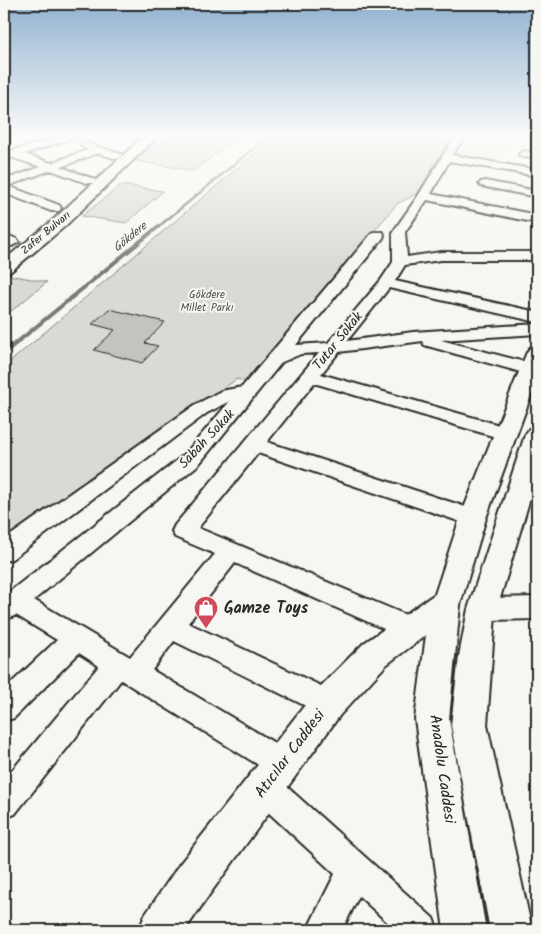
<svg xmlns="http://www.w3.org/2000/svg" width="541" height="934" viewBox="0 0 541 934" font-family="Kalam,sans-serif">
<rect width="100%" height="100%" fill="#f6f6f2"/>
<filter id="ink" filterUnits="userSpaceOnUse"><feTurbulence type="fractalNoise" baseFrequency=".02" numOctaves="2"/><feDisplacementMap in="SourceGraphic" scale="10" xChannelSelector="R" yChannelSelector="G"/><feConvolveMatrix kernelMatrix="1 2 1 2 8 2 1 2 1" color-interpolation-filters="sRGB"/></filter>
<g filter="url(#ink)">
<!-- built -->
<polygon fill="#e7e7e3" points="469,136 507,136 510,145 498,163 453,156"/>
<!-- green -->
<g fill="#d9d9d5" stroke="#828280">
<polygon points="171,136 240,136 193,171 133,160"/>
<polygon points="275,136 451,136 418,193 397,204 246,382 237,379 4,542 4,367"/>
<polygon points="121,185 163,191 126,223 82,216"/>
<polygon points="4,274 47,282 4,317"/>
</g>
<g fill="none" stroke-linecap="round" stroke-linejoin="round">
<!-- stream-far2 -->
<polyline stroke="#7a7a78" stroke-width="2.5" points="158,227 269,136"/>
<!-- stream-far1 -->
<polyline stroke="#7a7a78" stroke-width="4" points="15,344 159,226"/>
<!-- stream -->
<polyline stroke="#7a7a78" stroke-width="4.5" points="4,353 17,342"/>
</g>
<!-- building -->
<polygon fill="#c3c3c0" stroke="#2b2b2b" points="109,309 165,322 145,343 158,346 142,363 94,350 115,330 92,324"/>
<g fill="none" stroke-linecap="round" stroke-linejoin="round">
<defs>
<g id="minor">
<polygon points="4,136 16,136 4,141"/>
<polygon points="63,136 80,136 24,154 51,163 88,150 81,146 86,143 121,154 122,156 117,159 98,153 61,167 94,179 96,181 94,183 86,183 51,170 8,186 59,205 61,208 59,211 51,211 4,193 4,180 41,167 7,156 6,154 7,152"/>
<path d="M455 136H465L452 155 537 170V176L449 161 431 194 537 215V223L427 200 405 232 407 257 441 252H537V260H441L405 265 395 281 537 312V322L389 288 347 341 413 332 537 324V334L441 340 536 365 537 371 530 374 524 373 424 345 423 341 339 352 321 374 513 429 515 434 513 439 506 440 314 383 267 442 481 512 484 518 481 524 473 526 258 453 198 528 418 620 421 628 418 636 409 639 400 636 235 563 188 623 338 694 342 703 338 712 328 716 318 712 174 641 152 670 293 754 298 764 293 774 283 779 273 774 121 680 15 814 4 818V780L99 666 79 653 14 718 4 721V690L57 640 16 615 4 621V596L185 454 230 401 207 413 12 559 4 561V540L195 405 221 391 242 387 373 232H383L384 235 383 238 296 345 328 343 381 280 393 262V232L418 196ZM319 353 175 525 172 531 175 537 215 554 130 657 34 600 199 464 282 362 301 354Z"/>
<polygon points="524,151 537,153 537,159 520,156 519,154"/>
<polygon points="485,181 537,191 537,197 481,186 479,184 481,182"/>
<polygon points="4,234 17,239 19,242 12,246 4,243"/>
<polygon points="537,597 537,619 483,620 474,617 471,609 474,601 483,598"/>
<polygon points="265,773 276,777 433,918 438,930 396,930 359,896 342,930 307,930 335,874 254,799 250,788 254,777"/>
</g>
<g id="major">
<polygon points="144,136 158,136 64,227 10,272 4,273 4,260 52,221"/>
<polygon points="537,346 537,379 486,518 460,605 449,719 486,930 444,930 415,719 426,635 386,665 340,715 209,895 185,930 139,930 145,915 179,865 316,691 364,643 435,594 460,518 527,352 530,348"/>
<polygon points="537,427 537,475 495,615 487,725 532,930 490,930 451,725 459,656 468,609 525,435 529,429"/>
</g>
</defs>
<!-- minor casing -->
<use href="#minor" stroke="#2b2b2b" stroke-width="4"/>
<!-- major casing -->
<use href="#major" stroke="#2b2b2b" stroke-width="4"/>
<!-- minor -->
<use href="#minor" fill="#f6f6f2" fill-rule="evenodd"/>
<!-- major -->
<use href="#major" fill="#f6f6f2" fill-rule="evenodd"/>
</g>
</g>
<!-- sky -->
<linearGradient id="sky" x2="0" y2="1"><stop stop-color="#91b2d0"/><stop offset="0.51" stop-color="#fbfbf9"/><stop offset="1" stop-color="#fbfbf9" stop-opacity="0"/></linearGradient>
<rect width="541" height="267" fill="url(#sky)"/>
<!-- icons -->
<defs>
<symbol id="shop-pin" viewBox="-11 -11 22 30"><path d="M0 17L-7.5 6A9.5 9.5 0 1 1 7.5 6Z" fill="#d1495b" stroke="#f6f6f2"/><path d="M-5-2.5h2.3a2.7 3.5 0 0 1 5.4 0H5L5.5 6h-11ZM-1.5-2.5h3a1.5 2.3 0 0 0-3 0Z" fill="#fff"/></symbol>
</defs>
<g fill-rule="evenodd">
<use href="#shop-pin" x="192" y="594" width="28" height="38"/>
</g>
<g text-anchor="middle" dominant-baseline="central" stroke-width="4" stroke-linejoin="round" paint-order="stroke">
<!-- far-street labels -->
<g font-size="11" fill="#2b2b2b" stroke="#f6f6f2">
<text transform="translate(46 233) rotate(-40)">Zafer Bulvarı</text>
</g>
<!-- far-park labels -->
<g font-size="11" fill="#565656" stroke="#f6f6f2">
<text x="207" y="295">Gökdere<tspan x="207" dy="13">Millet Parkı</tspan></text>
</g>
<!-- far-water labels -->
<g font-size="12" font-style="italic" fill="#525251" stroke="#f6f6f2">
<text transform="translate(130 237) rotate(-39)">Gökdere</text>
</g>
<!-- street labels -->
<g font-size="14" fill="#2b2b2b" stroke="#f6f6f2">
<text transform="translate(338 341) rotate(-51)">Tutar Sokak</text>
<text transform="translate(207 439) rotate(-47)">Sabah Sokak</text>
</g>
<!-- near-poi labels -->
<g font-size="16" font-weight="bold" fill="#2b2b2b" stroke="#f6f6f2" text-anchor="start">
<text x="224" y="608">Gamze Toys</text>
</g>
<!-- near-street labels -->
<g font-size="16" fill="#2b2b2b" stroke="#f6f6f2">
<text transform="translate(290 754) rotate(-53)">Atıcılar Caddesi</text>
<text transform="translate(442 769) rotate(82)">Anadolu Caddesi</text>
</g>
</g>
<!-- margin -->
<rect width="541" height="934" fill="none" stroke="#f6f6f2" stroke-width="20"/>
<rect x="10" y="10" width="521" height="914" fill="none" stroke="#2b2b2b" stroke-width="2" filter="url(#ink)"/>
</svg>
